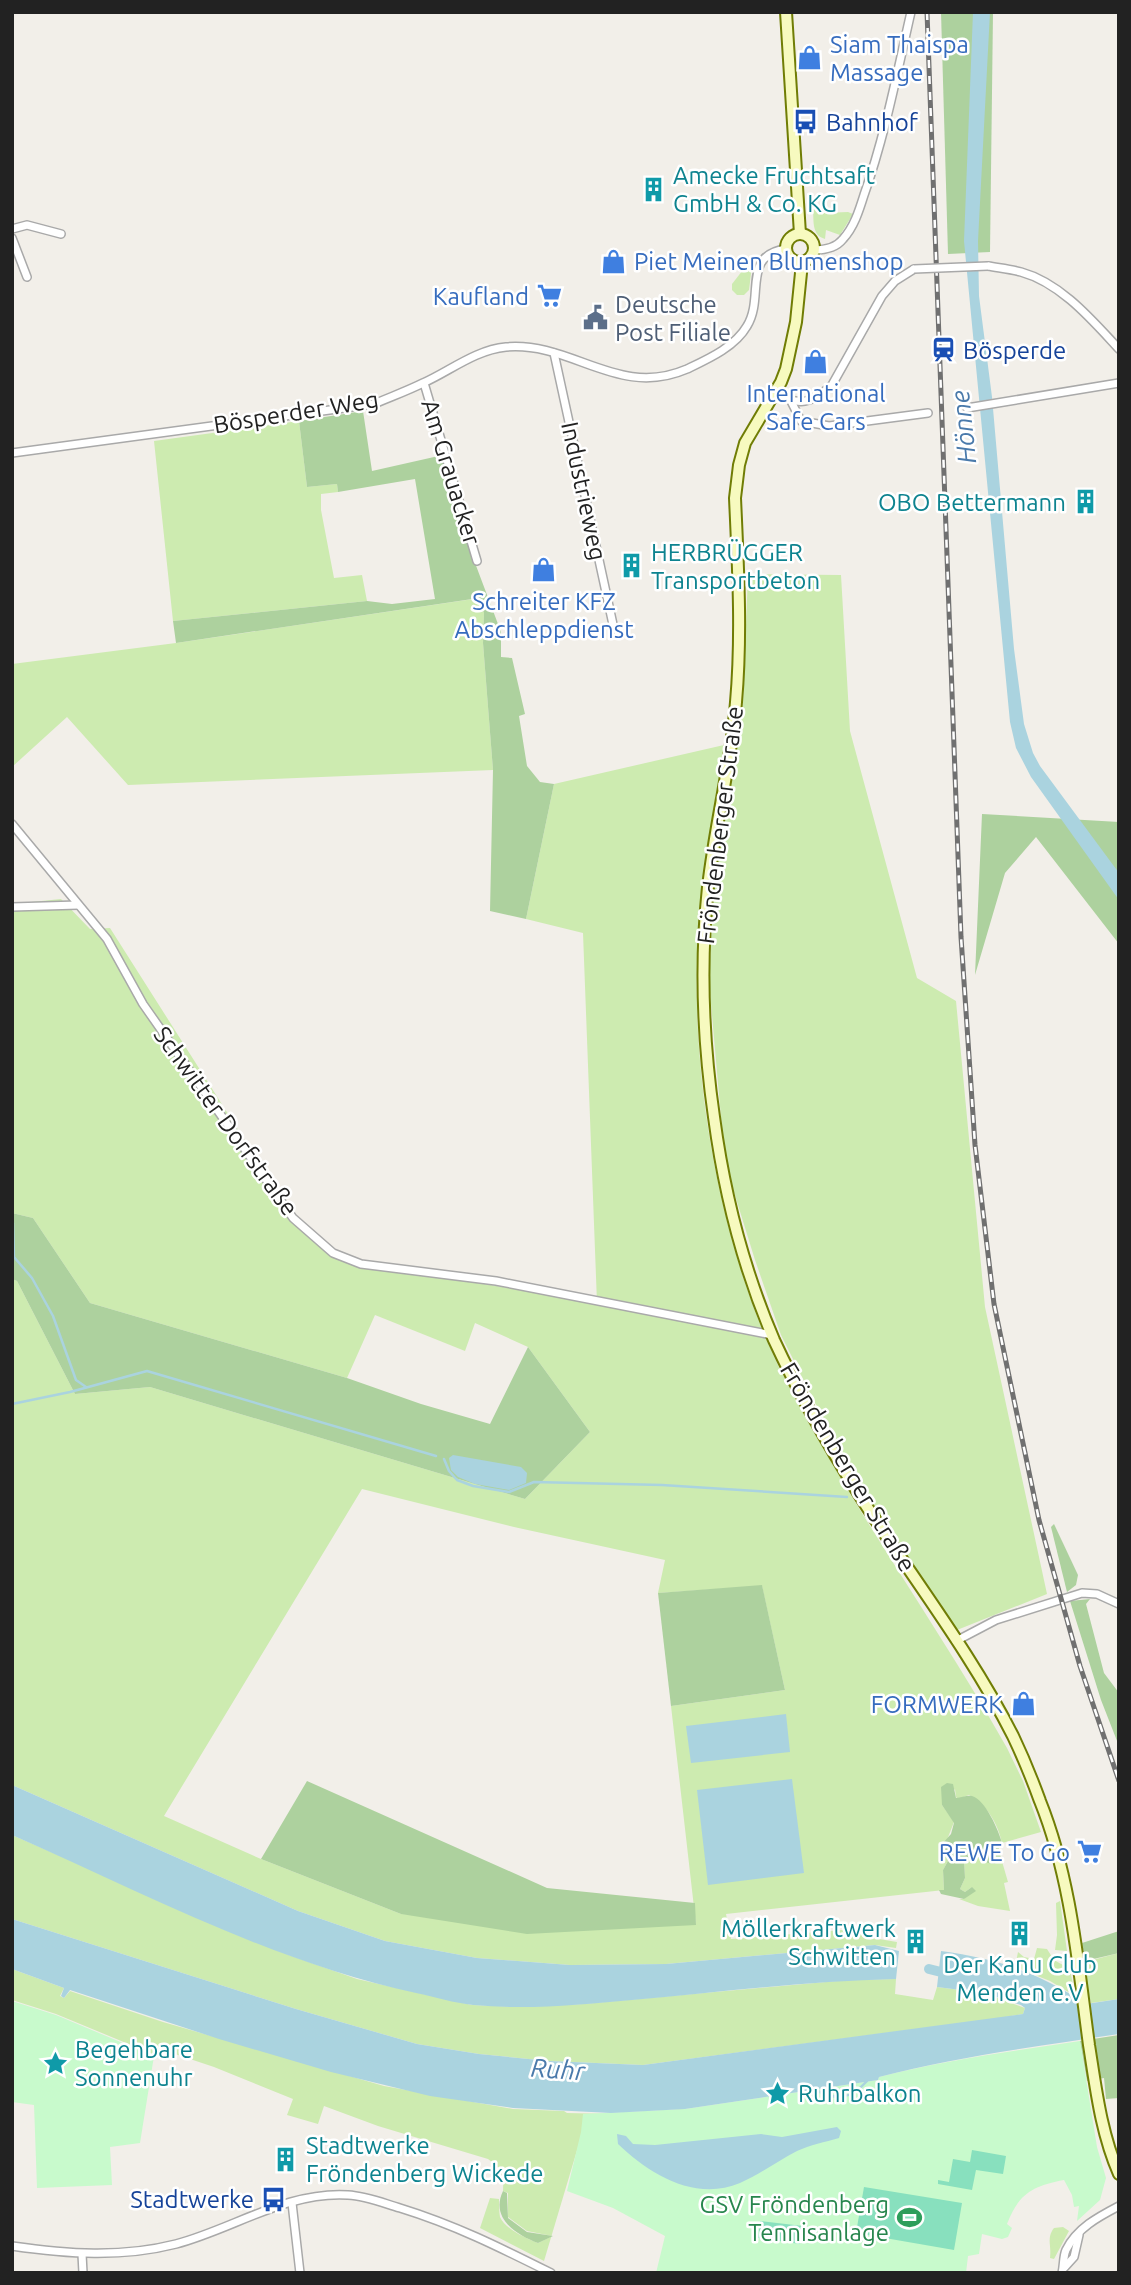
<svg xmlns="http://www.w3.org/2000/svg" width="1131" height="2285" viewBox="0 0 1131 2285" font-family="Ubuntu,sans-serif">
<rect width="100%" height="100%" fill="#f2efe9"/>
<!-- grass -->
<g fill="#cdebb0" fill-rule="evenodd">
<path d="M813 208H818L824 213 848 212 853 214 840 235 826 230 825 239C811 235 814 220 813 208Z"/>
<polygon points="753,257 749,290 744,295 737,295 732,290 732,284"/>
<polygon points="299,421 307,487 337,484 338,492 321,494 321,510 334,578 362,575 367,601 173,621 154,441"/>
<polygon points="748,574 841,575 850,731 917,978 956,1001 985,1307 1047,1594 957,1630 865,1493 815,1403 781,1335 755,1260 725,1163 709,981 714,882 743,701"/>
<polygon points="480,598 484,613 483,643 493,770 128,785 67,717 12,767 12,664 176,643"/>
<path d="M724 745C716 797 706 849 701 901 684 1050 717 1248 786 1381 852 1508 937 1624 1007 1748L1023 1781 1041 1832 1002 1843C998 1824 986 1803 969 1795L958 1799 956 1797 955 1789 942 1805 954 1822 943 1850 948 1861 943 1870 944 1890 726 1914 731 1939 866 1928 867 1937 897 1942 896 1948 875 1945 666 1964 570 1965 477 1958 385 1941 298 1911 12 1785V1279L17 1281 75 1394 150 1387 525 1499 590 1432 528 1347 475 1323 465 1351 375 1315 347 1378 90 1303 33 1218 12 1213V904L61 899 90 929 110 928 291 1213 329 1251 361 1263 597 1303 583 933 526 919 554 784ZM362 1489 514 1527 665 1560 658 1593 762 1586 785 1690 671 1706 696 1925 401 1914 261 1859 164 1816Z"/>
<polygon points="12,1835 289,1955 357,1979 472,2005 520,2007 583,2004 848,1980 896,1979 895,1994 933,2000 937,1987 984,1993 1025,2008 1023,2014 1000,2018 643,2065 549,2061 479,2054 417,2044 296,2009 12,1919"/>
<polygon points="974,1855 987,1862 995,1864 1001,1858 1008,1882 1004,1883 1010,1911 978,1906 959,1899 964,1899 972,1887 965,1892 960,1889 965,1878 964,1859"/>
<polygon points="1060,1901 1067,1951 1055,1950 1057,1935 1056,1903"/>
<polygon points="1037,1948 1047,1949 1054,1960 1070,1969 1075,1996 1050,1981 1015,1967 1018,1952 1024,1957 1034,1959"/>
<polygon points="1119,1953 1119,1999 1091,2003 1081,1963"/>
<path d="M12 1969 64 1988 60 1996 64 1998 70 1991 163 2022 384 2086 513 2109 564 2111 567 2113 611 2114 685 2109 578 2147 544 2261 480 2228 490 2198 499 2199C499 2204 499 2212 500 2217 505 2229 527 2239 538 2243L552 2236 527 2231 508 2217V2193L503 2191C504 2174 501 2168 488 2159L378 2126 324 2106 318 2124 287 2115 293 2099 214 2067 157 2048 155 2055 56 2014 12 2000Z"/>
<path d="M1063 2227 1069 2231 1054 2259 1050 2258C1052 2246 1046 2238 1054 2228Z"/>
</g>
<!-- forest -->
<g fill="#add19e">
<polygon points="941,12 993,12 990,252 948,254"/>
<polygon points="363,411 372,471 443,455 469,547 501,632 501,657 512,658 525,714 519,716 527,766 540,782 554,784 526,919 490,911 493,770 483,643 484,613 479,598 176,643 173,621 367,601 392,604 435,599 415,479 338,492 337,484 307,487 299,421"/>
<polygon points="982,814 1119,822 1119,944 1036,837 1005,873 975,975"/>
<polygon points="12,1213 33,1218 90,1303 347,1378 421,1404 490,1424 528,1347 590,1432 525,1499 150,1387 75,1394 17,1281 12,1279"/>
<polygon points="1054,1524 1078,1575 1076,1585 1067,1592 1051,1527"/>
<polygon points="762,1585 785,1690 671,1706 658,1593"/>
<polygon points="1090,1599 1086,1604 1104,1673 1119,1693 1119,1746 1101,1700 1070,1601"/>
<polygon points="307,1781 547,1888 695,1903 696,1925 527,1934 401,1914 261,1859"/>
<path d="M947 1783 953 1784 956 1798C961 1798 967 1795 972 1796 985 1799 999 1831 1002 1843L998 1845 1001 1858 995 1864 988 1863 974 1855 964 1859 965 1878 960 1889 965 1892 972 1887 976 1891 964 1899 941 1894 939 1890H944L943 1870 948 1861 943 1850V1843L951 1834 954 1823 942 1805 941 1787Z"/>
<polygon points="1119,1931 1119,1953 1085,1961 1082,1943"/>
<polygon points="1119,2035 1119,2098 1106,2099 1104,2078 1087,2081 1080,2041"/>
<path d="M503 2191 507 2193 508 2218 527 2232 553 2236 538 2243C516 2235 490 2218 503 2191Z"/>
</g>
<!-- park -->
<g fill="#c8facc">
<polygon points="12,2001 56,2015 154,2056 140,2143 110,2147 112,2185 37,2188 34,2105 12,2102"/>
<path d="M1080 2041 1097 2147 1106 2178 1100 2200 1077 2221 1079 2206 1074 2207 1072 2195 1064 2180C1033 2186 1019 2193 1007 2224L1012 2228 1008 2237 1002 2239 982 2234 979 2254 968 2256 966 2273H656L665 2236 613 2208 567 2191 581 2132 583 2114 685 2109 878 2080 879 2077C944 2060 1013 2051 1080 2041Z"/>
</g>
<!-- pitch -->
<g fill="#88e0be">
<polygon points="972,2150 1006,2156 1003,2174 976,2170 972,2190 938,2184 938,2180 949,2182 953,2159 970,2162"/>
<polygon points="864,2187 962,2203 954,2250 856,2233"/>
<polygon points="760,2221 803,2226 800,2244 758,2238"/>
</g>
<!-- water -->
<g fill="#aad3df">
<polygon points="973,12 990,12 978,241 979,296 992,397 1014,649 1024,724 1033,753 1040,766 1119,873 1119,900 1031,777 1016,748 1010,722 964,241"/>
<polygon points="453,1455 521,1467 527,1473 526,1483 509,1490 475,1484 458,1477 451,1470 449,1458"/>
<polygon points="786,1714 790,1752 691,1763 686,1726"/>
<polygon points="792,1779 804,1873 708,1885 697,1790"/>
<path d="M12 1785 298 1911 385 1941 477 1958 570 1965 666 1964 875 1945 899 1951 896 1979C808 1981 720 1992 632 2000 580 2005 526 2010 473 2005 454 2003 435 1997 416 1993 275 1963 144 1893 12 1835Z"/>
<path d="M12 1919 296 2009 417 2044 479 2054 549 2061 643 2065 1023 2014 1025 2008 1021 2005 984 1993 937 1987 941 1951C998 1959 1038 1972 1086 2004L1119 1999V2034C1039 2046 957 2057 879 2077L878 2080 685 2109 611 2113 513 2108 430 2096 331 2072 219 2039 70 1990 64 1998 61 1996 64 1988 12 1969Z"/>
<path d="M837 2127 841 2131 839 2138C825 2142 810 2145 797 2151 778 2161 760 2174 740 2183 695 2202 649 2174 618 2144L617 2134 626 2136 633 2144 655 2145 761 2134 782 2137Z"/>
</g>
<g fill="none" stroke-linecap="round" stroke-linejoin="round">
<!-- stream -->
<g stroke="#aad3df" stroke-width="2.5">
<polyline points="13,1223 14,1257 32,1278 53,1316 76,1380 86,1387"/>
<polyline points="12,1404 70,1392 147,1371 436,1456"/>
<polyline points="444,1459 449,1471 457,1480 473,1486 509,1492 534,1482 662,1485 847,1497"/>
<path d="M813 2089C836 2100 849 2101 867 2081"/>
</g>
<!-- canal -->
<polyline stroke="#aad3df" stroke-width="10" points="929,1969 949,1974"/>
<defs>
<g id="street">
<polyline points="12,229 27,225 61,234"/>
<polyline points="12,238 27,277"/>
<path d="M814 250C826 250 836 248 843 239 854 227 859 211 864 195 885 136 897 73 911 12"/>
<path d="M988 266C999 268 1010 269 1021 272 1061 283 1092 320 1119 349"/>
<polyline points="554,353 614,629"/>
<polyline points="424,383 477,561"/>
<path d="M775 394C800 406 811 404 832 385L882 296 895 281 914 269"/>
<polyline points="791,401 801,421 829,426 928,413"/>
<polyline points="967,408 1119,383"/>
<path d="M12 453 374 404C390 397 407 391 423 383 450 371 475 350 506 347 572 341 618 399 687 369 708 359 735 347 747 326 765 297 741 255 786 249"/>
<polyline points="12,824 107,939 143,1004 293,1218 333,1253 361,1264 496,1281 772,1335"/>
<polyline points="12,907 78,905"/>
<polyline points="956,1641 996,1620 1082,1593 1097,1594 1119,1604"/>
<polyline points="292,2203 300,2273"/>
<path d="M12 2246C67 2254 121 2258 176 2244 233 2229 287 2191 348 2195 366 2196 383 2203 400 2208 455 2225 499 2247 551 2273"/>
<polyline points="82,2254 83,2273"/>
<polyline points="1064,2268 1074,2257 1079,2235"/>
<path d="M1062 2273C1064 2265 1063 2257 1066 2250 1077 2228 1098 2217 1119 2206"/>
</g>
<g id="secondary">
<polyline points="786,12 800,234"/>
<circle cx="800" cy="248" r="14"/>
<path d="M802 263 796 322 786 369 781 382 745 443 739 465 735 498C738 565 742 635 736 702 731 764 715 825 708 887 700 963 703 1041 714 1117 724 1192 744 1270 774 1340 799 1394 828 1445 860 1496 910 1575 970 1651 1013 1736 1023 1757 1032 1779 1040 1801 1071 1878 1078 1964 1089 2045 1096 2089 1101 2133 1119 2174"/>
</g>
</defs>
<!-- street casing -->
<use href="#street" stroke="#a9a9a9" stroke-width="10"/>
<!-- secondary casing -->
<use href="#secondary" stroke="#707d05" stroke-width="14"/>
<!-- street -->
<use href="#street" stroke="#fff" stroke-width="7"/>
<!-- secondary -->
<use href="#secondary" stroke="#f7fabf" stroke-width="10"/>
<defs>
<polyline id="rail" points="927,12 961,937 975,1145 994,1304 1039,1520 1080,1666 1119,1781"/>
</defs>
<!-- rail casing -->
<use href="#rail" stroke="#707070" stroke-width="5"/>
<!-- rail -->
<use href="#rail" stroke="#fff" stroke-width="2.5" stroke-dasharray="8" stroke-linecap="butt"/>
<defs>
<polyline id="street-bridge" points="914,269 988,266"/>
</defs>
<!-- street-bridge casing -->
<use href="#street-bridge" stroke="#a9a9a9" stroke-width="10" stroke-linecap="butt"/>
<!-- street-bridge -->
<use href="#street-bridge" stroke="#fff" stroke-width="7"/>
</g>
<!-- icons -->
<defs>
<symbol id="shop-bare" viewBox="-9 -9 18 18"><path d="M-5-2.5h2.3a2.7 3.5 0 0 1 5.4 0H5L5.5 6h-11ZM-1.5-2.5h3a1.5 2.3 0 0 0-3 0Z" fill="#3f7fe0" stroke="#fff" stroke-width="2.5" paint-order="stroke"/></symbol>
<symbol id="bus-bare" viewBox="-9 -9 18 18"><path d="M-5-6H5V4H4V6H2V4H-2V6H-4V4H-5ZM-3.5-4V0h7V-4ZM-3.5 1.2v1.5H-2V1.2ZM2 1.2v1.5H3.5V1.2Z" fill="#1a4fb4" stroke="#fff" stroke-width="2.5" paint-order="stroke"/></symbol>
<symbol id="building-bare" viewBox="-9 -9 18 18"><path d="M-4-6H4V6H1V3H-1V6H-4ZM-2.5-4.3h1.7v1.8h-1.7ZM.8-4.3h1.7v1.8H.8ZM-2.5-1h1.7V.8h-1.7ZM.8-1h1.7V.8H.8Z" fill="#0f9aa8" stroke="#fff" stroke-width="2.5" paint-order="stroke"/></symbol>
<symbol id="supermarket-bare" viewBox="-9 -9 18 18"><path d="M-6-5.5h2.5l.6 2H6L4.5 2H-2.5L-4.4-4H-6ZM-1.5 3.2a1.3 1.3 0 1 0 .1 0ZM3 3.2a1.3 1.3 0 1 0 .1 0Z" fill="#3f7fe0" stroke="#fff" stroke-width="2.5" paint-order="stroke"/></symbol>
<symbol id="civic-bare" viewBox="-9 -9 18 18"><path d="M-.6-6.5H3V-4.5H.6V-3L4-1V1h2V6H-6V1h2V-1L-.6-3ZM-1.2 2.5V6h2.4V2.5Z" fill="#5c6f8a" stroke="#fff" stroke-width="2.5" paint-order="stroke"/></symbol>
<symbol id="station-bare" viewBox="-9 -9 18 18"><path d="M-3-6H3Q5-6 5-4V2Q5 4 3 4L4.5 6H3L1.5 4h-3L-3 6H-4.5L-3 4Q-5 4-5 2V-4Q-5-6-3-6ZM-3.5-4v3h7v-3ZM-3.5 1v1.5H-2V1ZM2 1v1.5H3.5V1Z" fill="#1a4fb4" stroke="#fff" stroke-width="2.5" paint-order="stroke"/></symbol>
<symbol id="sight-bare" viewBox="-9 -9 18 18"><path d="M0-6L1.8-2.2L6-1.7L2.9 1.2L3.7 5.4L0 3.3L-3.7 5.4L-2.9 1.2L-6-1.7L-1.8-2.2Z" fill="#0f9aa8" stroke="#fff" stroke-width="2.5" paint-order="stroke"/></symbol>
<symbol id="stadium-bare" viewBox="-9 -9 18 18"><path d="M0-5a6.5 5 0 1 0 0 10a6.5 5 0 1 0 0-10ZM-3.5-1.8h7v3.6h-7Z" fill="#2e9e5b" stroke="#fff" stroke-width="2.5" paint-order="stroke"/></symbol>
</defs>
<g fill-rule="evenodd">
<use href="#shop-bare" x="792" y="40" width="35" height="35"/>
<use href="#bus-bare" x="788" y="104" width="35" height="35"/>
<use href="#building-bare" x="636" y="172" width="35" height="35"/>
<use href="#shop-bare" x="596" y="244" width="35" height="35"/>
<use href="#supermarket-bare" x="532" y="278" width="35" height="35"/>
<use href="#civic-bare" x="578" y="300" width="35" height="35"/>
<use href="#station-bare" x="926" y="332" width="35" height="35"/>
<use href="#shop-bare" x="798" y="344" width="35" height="35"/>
<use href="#building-bare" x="1068" y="484" width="35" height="35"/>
<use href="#building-bare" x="614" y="548" width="35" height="35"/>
<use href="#shop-bare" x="526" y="552" width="35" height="35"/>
<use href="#shop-bare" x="1006" y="1686" width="35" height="35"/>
<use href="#supermarket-bare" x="1072" y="1834" width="35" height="35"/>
<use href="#building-bare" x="1002" y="1916" width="35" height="35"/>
<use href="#building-bare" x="898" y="1924" width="35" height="35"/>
<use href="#sight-bare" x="38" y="2046" width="35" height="35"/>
<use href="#sight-bare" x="760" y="2076" width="35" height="35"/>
<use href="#building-bare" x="268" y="2142" width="35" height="35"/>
<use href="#bus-bare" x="256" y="2182" width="35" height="35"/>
<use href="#stadium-bare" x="892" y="2200" width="35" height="35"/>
</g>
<g text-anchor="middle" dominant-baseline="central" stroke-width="5" stroke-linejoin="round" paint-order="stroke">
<!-- shop labels -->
<g font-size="24" fill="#366cbe" stroke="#fff" text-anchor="end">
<text x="830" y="44" text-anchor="start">Siam Thaispa<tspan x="830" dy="28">Massage</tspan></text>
<text x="634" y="261" text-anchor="start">Piet Meinen Blumenshop</text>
<text x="529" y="296">Kaufland</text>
<text x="816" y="393" text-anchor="middle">International<tspan x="816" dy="28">Safe Cars</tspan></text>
<text x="544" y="601" text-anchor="middle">Schreiter KFZ<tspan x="544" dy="28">Abschleppdienst</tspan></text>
<text x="1003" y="1704">FORMWERK</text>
<text x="1070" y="1852">REWE To Go</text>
</g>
<!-- transit labels -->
<g font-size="24" fill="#164399" stroke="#fff" text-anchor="start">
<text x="826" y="122">Bahnhof</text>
<text x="963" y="350">Bösperde</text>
<text x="254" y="2199" text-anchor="end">Stadtwerke</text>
</g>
<!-- culture labels -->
<g font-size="24" fill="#0d838f" stroke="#fff" text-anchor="start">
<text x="673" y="175">Amecke Fruchtsaft<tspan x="673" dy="28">GmbH &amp; Co. KG</tspan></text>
<text x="1066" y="502" text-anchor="end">OBO Bettermann</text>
<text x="651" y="552">HERBRÜGGER<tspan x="651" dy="28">Transportbeton</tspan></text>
<text x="896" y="1928" text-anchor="end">Möllerkraftwerk<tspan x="896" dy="28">Schwitten</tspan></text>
<text x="1020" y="1964" text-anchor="middle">Der Kanu Club<tspan x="1020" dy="28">Menden e.V</tspan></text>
<text x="75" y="2049">Begehbare<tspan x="75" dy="28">Sonnenuhr</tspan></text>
<text x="798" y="2093">Ruhrbalkon</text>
<text x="306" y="2145">Stadtwerke<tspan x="306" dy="28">Fröndenberg Wickede</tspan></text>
</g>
<!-- service labels -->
<g font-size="24" fill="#4e5e75" stroke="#fff" text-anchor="start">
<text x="615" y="304">Deutsche<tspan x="615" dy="28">Post Filiale</tspan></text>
</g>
<!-- street labels -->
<g font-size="24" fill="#222" stroke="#fff">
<text transform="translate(296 412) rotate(-9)">Bösperder Weg</text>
<text transform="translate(451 472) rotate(73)">Am Grauacker</text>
<text transform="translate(584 491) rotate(78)">Industrieweg</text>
<text transform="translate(720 825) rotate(-83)">Fröndenberger Straße</text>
<text transform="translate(226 1121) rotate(54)">Schwitter Dorfstraße</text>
<text transform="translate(848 1467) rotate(59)">Fröndenberger Straße</text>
</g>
<!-- leisure labels -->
<g font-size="24" fill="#27864d" stroke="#fff" text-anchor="end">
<text x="889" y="2204">GSV Fröndenberg<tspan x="889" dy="28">Tennisanlage</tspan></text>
</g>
<!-- water labels -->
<g font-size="26" font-style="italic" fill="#4a7aab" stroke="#fff">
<text transform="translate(963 427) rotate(-96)">Hönne</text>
<text transform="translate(558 2069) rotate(4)">Ruhr</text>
</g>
</g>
<!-- border -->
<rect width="1131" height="2285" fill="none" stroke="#222222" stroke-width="28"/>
</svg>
